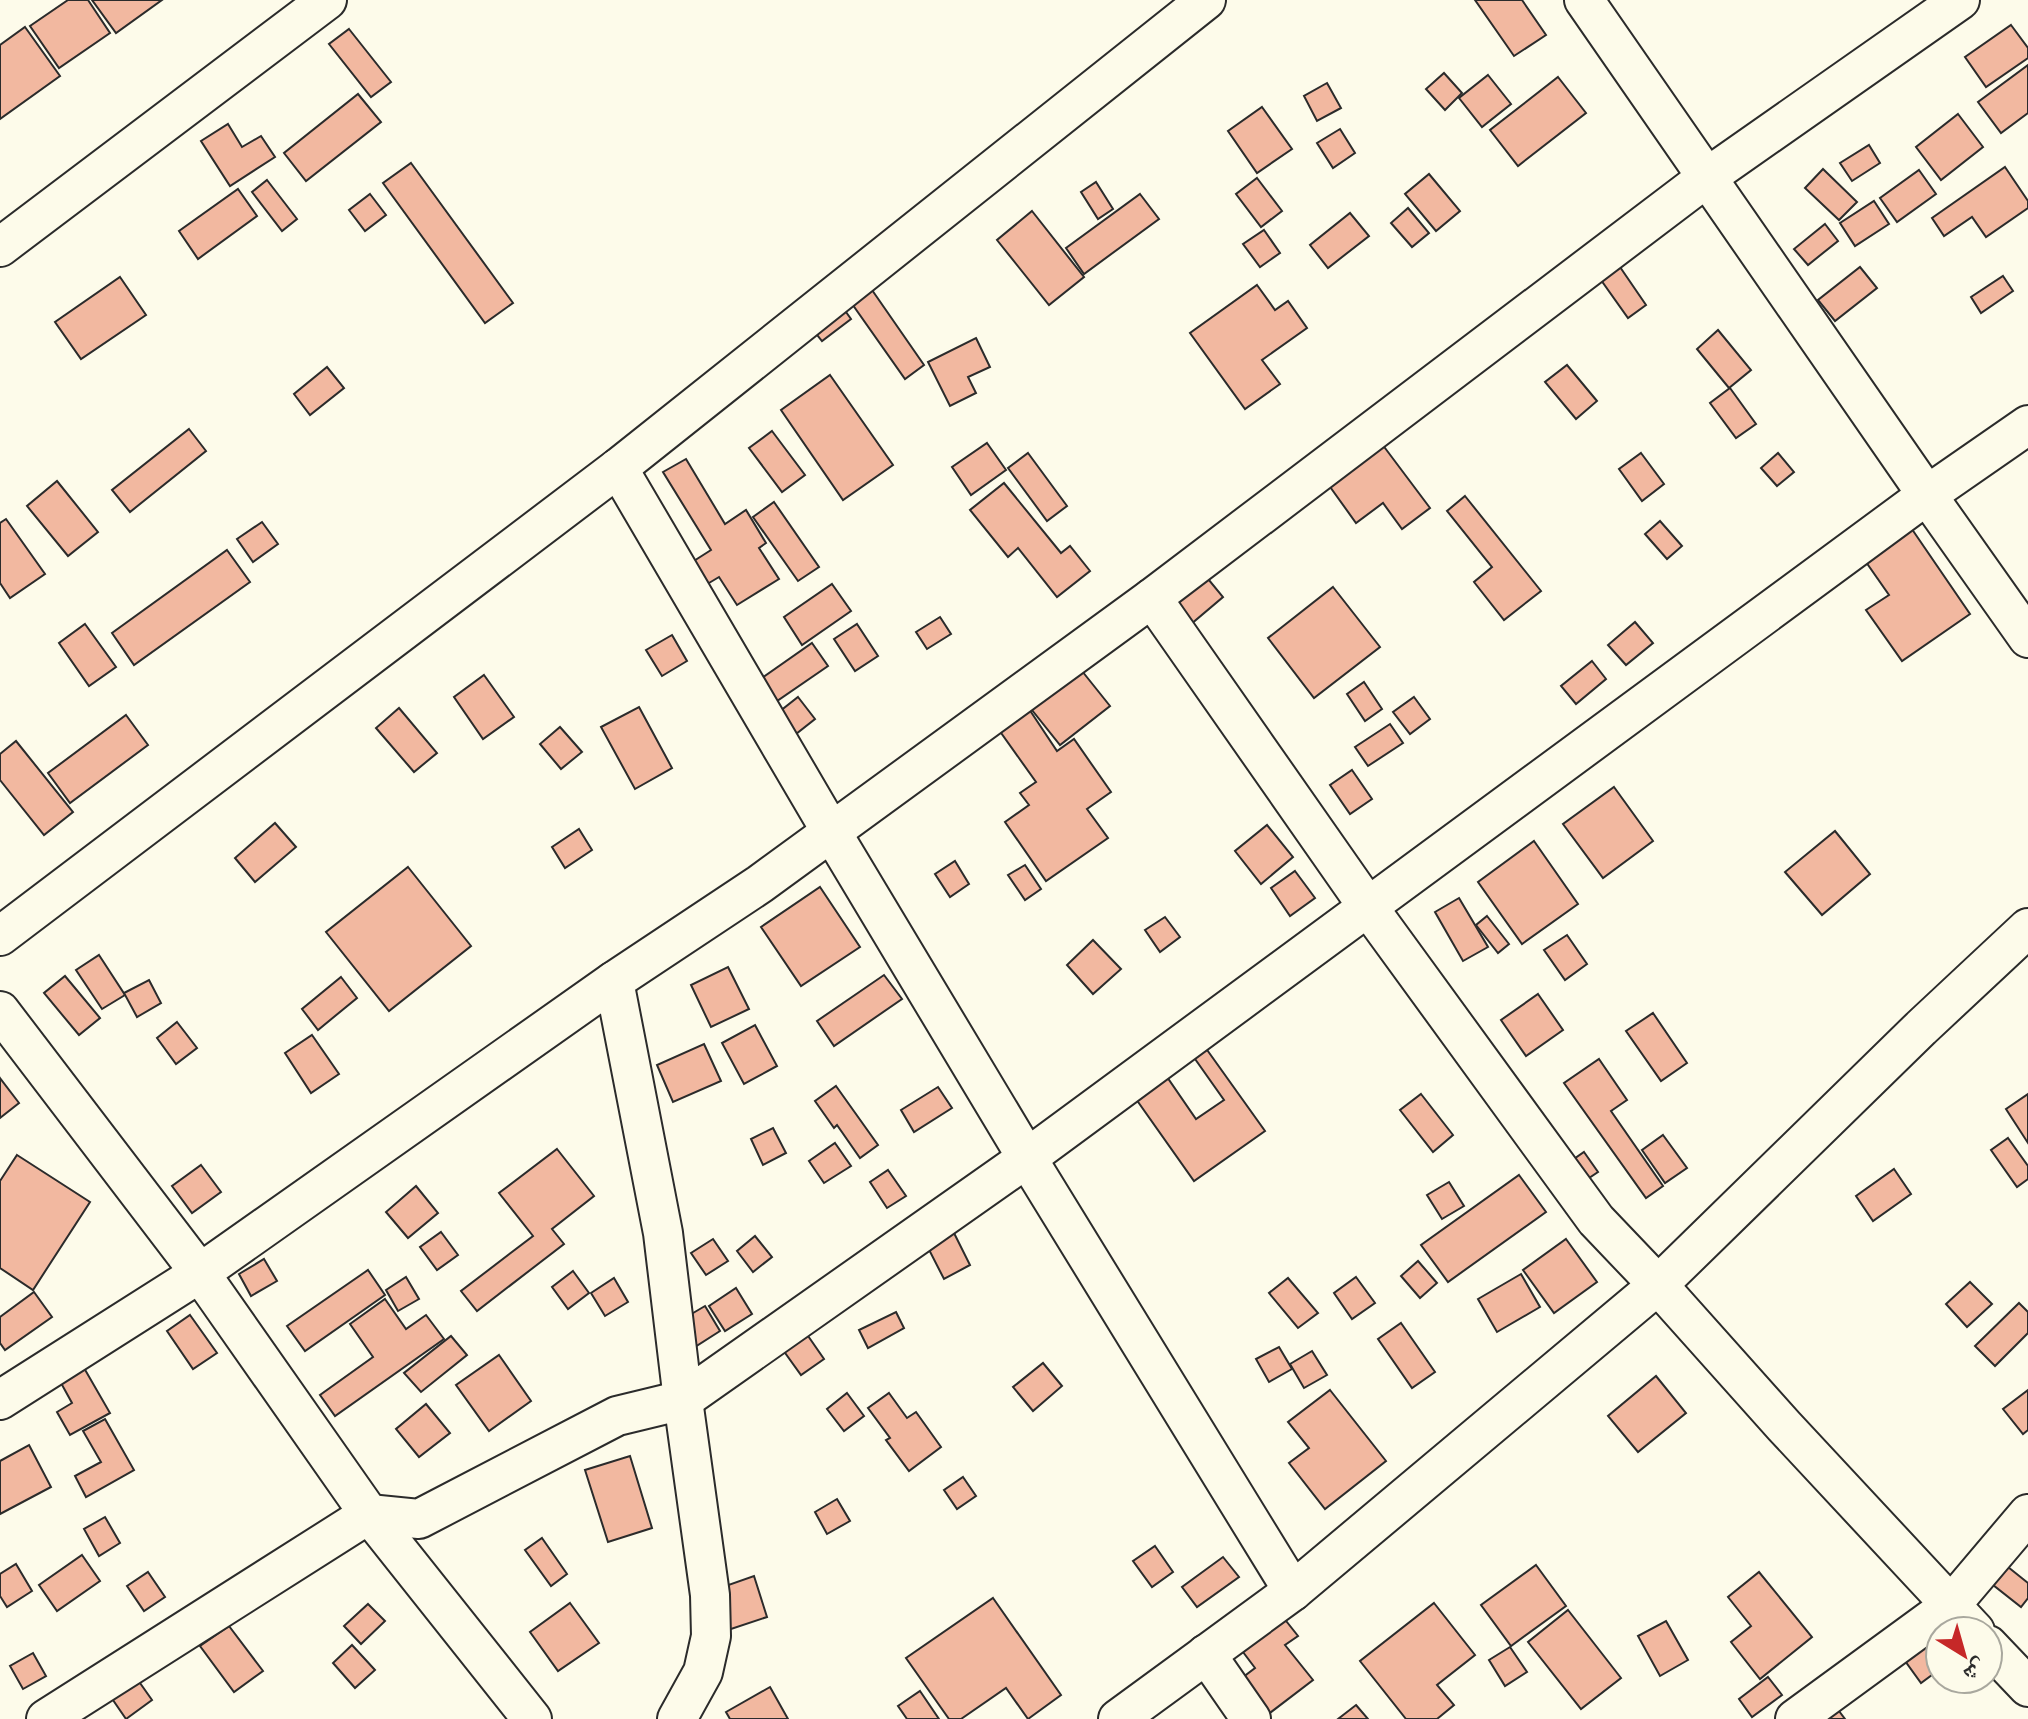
<svg xmlns="http://www.w3.org/2000/svg" width="2028" height="1719" viewBox="0 0 2028 1719" font-family="'Space Grotesk','Noto Naskh Arabic',sans-serif">
<rect width="100%" height="100%" fill="#fdfbea"/>
<!-- building -->
<g fill="#f2b8a0" stroke="#2b2b2b" stroke-width="2">
<polygon points="68,0 88,0 110,33 59,68 30,26"/>
<polygon points="92,0 162,0 116,33"/>
<polygon points="1475,0 1522,0 1546,35 1514,56"/>
<polygon points="2011,25 2028,48 2028,58 1986,87 1965,57"/>
<polygon points="25,27 60,76 0,119 0,45"/>
<polygon points="349,29 391,82 371,97 329,44"/>
<polygon points="2028,65 2028,113 2001,133 1978,102"/>
<polygon points="1444,73 1462,93 1445,110 1426,89"/>
<polygon points="1488,75 1511,104 1482,127 1459,98"/>
<polygon points="1558,77 1586,113 1518,166 1490,130"/>
<polygon points="1327,83 1341,108 1317,121 1304,96"/>
<polygon points="358,94 381,122 306,181 284,153"/>
<polygon points="1262,107 1292,149 1257,173 1228,131"/>
<polygon points="1958,114 1983,147 1941,180 1916,147"/>
<polygon points="228,124 242,147 261,136 275,157 230,186 201,141"/>
<polygon points="1340,129 1355,153 1333,168 1317,143"/>
<polygon points="1869,145 1880,163 1852,181 1840,163"/>
<polygon points="411,163 513,303 485,323 383,183"/>
<polygon points="2005,167 2028,201 2028,208 1986,237 1972,217 1944,236 1932,218"/>
<polygon points="1823,169 1857,202 1839,220 1805,188"/>
<polygon points="1919,170 1936,194 1897,222 1880,198"/>
<polygon points="1429,174 1460,211 1436,231 1405,194"/>
<polygon points="1257,178 1282,211 1261,227 1236,194"/>
<polygon points="267,180 297,219 282,231 252,192"/>
<polygon points="1096,182 1113,209 1098,219 1081,192"/>
<polygon points="238,189 257,216 198,259 179,231"/>
<polygon points="370,194 386,215 365,231 349,210"/>
<polygon points="1140,194 1159,219 1084,274 1066,248"/>
<polygon points="1874,201 1889,224 1855,246 1840,223"/>
<polygon points="1408,208 1429,233 1412,247 1391,223"/>
<polygon points="1032,211 1084,277 1049,305 997,240"/>
<polygon points="1350,213 1369,236 1328,268 1310,245"/>
<polygon points="1825,224 1838,241 1808,265 1794,249"/>
<polygon points="1264,230 1280,253 1260,267 1243,244"/>
<polygon points="1620,267 1646,305 1628,318 1601,280"/>
<polygon points="1860,267 1877,288 1835,321 1818,300"/>
<polygon points="2003,276 2013,291 1981,313 1971,297"/>
<polygon points="120,277 146,315 81,359 55,322"/>
<polygon points="863,277 924,365 905,379 843,291"/>
<polygon points="1257,285 1275,310 1288,301 1307,328 1262,360 1280,384 1245,409 1190,333"/>
<polygon points="836,298 851,319 822,341 806,321"/>
<polygon points="1718,330 1751,370 1729,388 1697,349"/>
<polygon points="976,338 990,367 968,377 976,393 950,406 928,362"/>
<polygon points="1567,365 1597,401 1576,419 1545,382"/>
<polygon points="327,367 344,388 310,415 294,394"/>
<polygon points="830,375 893,465 843,500 781,410"/>
<polygon points="1730,388 1756,424 1736,438 1710,403"/>
<polygon points="189,429 206,451 130,512 112,490"/>
<polygon points="772,431 805,475 782,492 749,448"/>
<polygon points="987,443 1006,470 971,495 952,467"/>
<polygon points="1382,444 1430,508 1402,529 1383,503 1356,523 1328,484"/>
<polygon points="1028,453 1067,506 1047,521 1008,468"/>
<polygon points="1641,453 1664,484 1642,501 1619,469"/>
<polygon points="1778,453 1794,472 1777,486 1761,468"/>
<polygon points="686,459 725,524 746,510 766,543 759,548 779,579 737,605 719,577 689,595 675,573 711,550 663,472"/>
<polygon points="57,481 98,532 68,556 27,506"/>
<polygon points="1004,483 1061,553 1070,546 1090,571 1057,597 1018,548 1008,557 970,510"/>
<polygon points="1465,496 1541,591 1504,620 1474,582 1492,567 1447,511"/>
<polygon points="774,502 819,567 798,581 753,517"/>
<polygon points="6,519 45,574 10,598 0,583 0,523"/>
<polygon points="1905,519 1970,614 1902,661 1866,610 1889,595 1859,552"/>
<polygon points="1660,521 1682,546 1667,559 1645,534"/>
<polygon points="262,522 278,544 253,562 237,539"/>
<polygon points="227,550 250,582 134,665 112,633"/>
<polygon points="1204,574 1223,597 1184,630 1165,608"/>
<polygon points="832,584 851,611 802,645 784,617"/>
<polygon points="1333,587 1380,647 1314,698 1268,638"/>
<polygon points="940,617 951,634 927,649 916,632"/>
<polygon points="1635,622 1653,643 1626,665 1608,645"/>
<polygon points="85,624 116,667 89,686 59,643"/>
<polygon points="857,624 878,656 855,671 834,639"/>
<polygon points="672,635 687,661 662,676 646,650"/>
<polygon points="812,643 828,666 777,701 762,678"/>
<polygon points="1592,661 1606,679 1576,704 1561,686"/>
<polygon points="1078,666 1110,706 1060,745 1028,705"/>
<polygon points="484,675 514,717 483,739 454,697"/>
<polygon points="1364,682 1382,709 1365,721 1347,694"/>
<polygon points="798,697 815,719 782,745 765,723"/>
<polygon points="1414,697 1430,719 1410,734 1393,712"/>
<polygon points="639,707 672,768 635,789 601,727"/>
<polygon points="399,708 437,753 414,772 376,728"/>
<polygon points="1029,709 1057,751 1074,739 1111,792 1087,809 1108,838 1046,881 1005,822 1029,805 1020,793 1036,782 999,730"/>
<polygon points="126,715 148,745 70,803 48,773"/>
<polygon points="1390,724 1403,743 1368,766 1355,747"/>
<polygon points="560,727 582,752 561,769 540,744"/>
<polygon points="16,741 73,812 44,835 0,780 0,754"/>
<polygon points="1352,770 1372,799 1350,814 1330,785"/>
<polygon points="1614,787 1653,841 1603,878 1563,824"/>
<polygon points="275,823 296,847 255,882 235,858"/>
<polygon points="1267,825 1293,857 1261,884 1235,851"/>
<polygon points="579,829 592,850 565,868 552,847"/>
<polygon points="1835,831 1870,874 1822,915 1785,872"/>
<polygon points="1534,841 1578,904 1522,944 1478,882"/>
<polygon points="955,861 969,884 950,897 935,874"/>
<polygon points="1025,865 1041,889 1025,900 1008,875"/>
<polygon points="408,867 471,946 389,1011 326,932"/>
<polygon points="1295,871 1315,898 1290,916 1271,888"/>
<polygon points="820,887 860,947 801,986 761,927"/>
<polygon points="1459,898 1488,947 1463,961 1435,912"/>
<polygon points="1487,916 1509,944 1498,953 1476,925"/>
<polygon points="1165,917 1180,937 1160,952 1145,930"/>
<polygon points="1567,935 1587,964 1565,980 1544,950"/>
<polygon points="1093,940 1121,969 1093,994 1067,965"/>
<polygon points="99,955 125,995 102,1009 76,970"/>
<polygon points="728,967 749,1009 711,1027 691,985"/>
<polygon points="884,975 902,999 834,1046 817,1021"/>
<polygon points="65,976 100,1018 79,1035 44,993"/>
<polygon points="341,977 357,998 318,1030 302,1009"/>
<polygon points="149,980 161,1003 137,1017 124,993"/>
<polygon points="1538,994 1563,1030 1526,1056 1501,1020"/>
<polygon points="1653,1013 1687,1063 1661,1081 1626,1031"/>
<polygon points="177,1022 197,1048 176,1064 157,1038"/>
<polygon points="755,1025 777,1066 744,1084 722,1043"/>
<polygon points="312,1035 339,1074 311,1093 285,1053"/>
<polygon points="1200,1040 1265,1131 1194,1181 1136,1099 1167,1077 1196,1119 1224,1100 1188,1049"/>
<polygon points="704,1044 721,1081 673,1102 657,1065"/>
<polygon points="1599,1059 1627,1100 1611,1111 1663,1186 1646,1198 1564,1083"/>
<polygon points="0,1078 19,1103 0,1118"/>
<polygon points="836,1086 878,1145 860,1158 837,1125 834,1128 815,1101"/>
<polygon points="938,1087 952,1108 914,1132 901,1110"/>
<polygon points="1421,1094 1453,1135 1433,1152 1400,1110"/>
<polygon points="2028,1094 2028,1143 2006,1109"/>
<polygon points="773,1128 786,1153 763,1165 751,1139"/>
<polygon points="1663,1135 1687,1168 1665,1183 1642,1150"/>
<polygon points="2008,1138 2028,1166 2028,1179 2017,1187 1991,1150"/>
<polygon points="835,1143 851,1166 824,1183 809,1161"/>
<polygon points="557,1149 594,1196 552,1229 564,1244 477,1311 461,1291 533,1236 499,1193"/>
<polygon points="1584,1152 1598,1172 1574,1188 1561,1168"/>
<polygon points="17,1155 90,1202 33,1290 0,1268 0,1181"/>
<polygon points="201,1165 221,1192 192,1213 172,1186"/>
<polygon points="1894,1169 1911,1194 1873,1221 1856,1196"/>
<polygon points="888,1170 906,1196 887,1208 870,1182"/>
<polygon points="1519,1175 1546,1212 1448,1282 1421,1245"/>
<polygon points="1449,1182 1464,1206 1442,1219 1427,1195"/>
<polygon points="416,1186 438,1213 408,1238 386,1212"/>
<polygon points="948,1221 970,1265 944,1279 921,1234"/>
<polygon points="441,1232 458,1255 437,1270 420,1247"/>
<polygon points="755,1236 772,1257 753,1272 737,1251"/>
<polygon points="713,1239 728,1261 706,1275 691,1253"/>
<polygon points="1566,1239 1597,1282 1554,1313 1523,1270"/>
<polygon points="264,1259 277,1281 251,1296 239,1274"/>
<polygon points="1418,1261 1437,1283 1420,1298 1401,1276"/>
<polygon points="368,1270 385,1295 305,1351 287,1326"/>
<polygon points="573,1271 589,1293 568,1309 552,1287"/>
<polygon points="1521,1274 1540,1307 1497,1332 1478,1299"/>
<polygon points="406,1277 419,1299 398,1311 386,1290"/>
<polygon points="1356,1277 1375,1303 1352,1319 1334,1293"/>
<polygon points="614,1278 628,1302 605,1316 591,1293"/>
<polygon points="1288,1278 1318,1313 1298,1328 1269,1293"/>
<polygon points="1970,1282 1992,1304 1967,1327 1946,1304"/>
<polygon points="736,1288 752,1314 725,1331 709,1306"/>
<polygon points="34,1292 52,1317 5,1350 0,1343 0,1317"/>
<polygon points="385,1299 406,1329 426,1315 444,1339 335,1416 320,1395 373,1357 350,1324"/>
<polygon points="2019,1303 2028,1312 2028,1333 1995,1366 1975,1346"/>
<polygon points="705,1306 720,1331 687,1352 671,1326"/>
<polygon points="896,1312 904,1328 868,1348 859,1330"/>
<polygon points="190,1315 217,1353 193,1369 167,1331"/>
<polygon points="1401,1323 1435,1372 1412,1388 1378,1339"/>
<polygon points="806,1333 824,1359 801,1375 783,1350"/>
<polygon points="451,1336 467,1355 421,1392 404,1373"/>
<polygon points="1279,1347 1292,1369 1269,1382 1256,1359"/>
<polygon points="1312,1351 1327,1375 1304,1388 1290,1364"/>
<polygon points="499,1355 531,1401 489,1431 456,1385"/>
<polygon points="80,1361 110,1413 70,1435 57,1412 72,1403 56,1374"/>
<polygon points="1043,1363 1062,1386 1033,1411 1013,1387"/>
<polygon points="1656,1376 1686,1413 1638,1452 1608,1416"/>
<polygon points="1330,1390 1386,1461 1325,1509 1289,1463 1309,1448 1288,1422"/>
<polygon points="2028,1390 2028,1430 2023,1434 2003,1409"/>
<polygon points="847,1393 864,1416 844,1431 827,1409"/>
<polygon points="889,1393 907,1418 916,1412 941,1447 909,1471 886,1440 890,1438 868,1408"/>
<polygon points="426,1404 450,1433 419,1457 396,1429"/>
<polygon points="105,1419 134,1470 86,1497 75,1476 101,1462 83,1431"/>
<polygon points="29,1445 51,1487 0,1514 0,1461"/>
<polygon points="630,1456 652,1528 608,1542 585,1470"/>
<polygon points="963,1477 976,1496 957,1509 944,1490"/>
<polygon points="837,1499 850,1521 827,1534 815,1512"/>
<polygon points="105,1517 120,1543 99,1556 84,1529"/>
<polygon points="542,1538 567,1574 551,1586 525,1550"/>
<polygon points="1155,1546 1173,1572 1152,1587 1133,1561"/>
<polygon points="82,1555 100,1581 57,1611 39,1585"/>
<polygon points="1223,1557 1239,1577 1197,1607 1182,1587"/>
<polygon points="1998,1559 2028,1583 2028,1598 2021,1607 1983,1577"/>
<polygon points="16,1564 32,1591 7,1607 0,1596 0,1574"/>
<polygon points="1536,1565 1566,1606 1511,1646 1481,1605"/>
<polygon points="148,1572 165,1597 144,1611 127,1586"/>
<polygon points="1759,1572 1812,1637 1760,1679 1731,1642 1751,1626 1728,1597"/>
<polygon points="754,1576 767,1617 728,1630 714,1590"/>
<polygon points="993,1598 1061,1695 1028,1719 1006,1688 961,1719 949,1719 906,1658"/>
<polygon points="570,1603 599,1643 558,1671 530,1632"/>
<polygon points="1434,1603 1475,1655 1437,1685 1454,1705 1437,1719 1406,1719 1360,1661"/>
<polygon points="368,1604 385,1621 361,1644 344,1626"/>
<polygon points="1568,1610 1621,1678 1581,1709 1528,1642"/>
<polygon points="1279,1612 1298,1636 1285,1645 1313,1680 1262,1719 1234,1684 1255,1668 1237,1644"/>
<polygon points="1666,1621 1688,1660 1660,1676 1638,1636"/>
<polygon points="1928,1623 1940,1640 1940,1669 1921,1683 1895,1647"/>
<polygon points="229,1626 263,1671 234,1692 200,1646"/>
<polygon points="352,1645 375,1670 355,1688 333,1663"/>
<polygon points="1510,1647 1527,1672 1505,1686 1489,1660"/>
<polygon points="33,1653 46,1676 23,1689 10,1666"/>
<polygon points="128,1666 152,1700 126,1719 102,1684"/>
<polygon points="1768,1677 1782,1695 1752,1717 1739,1699"/>
<polygon points="770,1687 788,1719 730,1719 726,1712"/>
<polygon points="920,1691 939,1719 907,1719 898,1706"/>
<polygon points="1356,1705 1368,1719 1338,1719"/>
<polygon points="1836,1707 1845,1719 1819,1719"/>
</g>
<g fill="none" stroke-linecap="round" stroke-linejoin="round">
<defs>
<g id="minor">
<polyline points="1584,0 1927,495 2028,638"/>
<polyline points="0,247 327,0"/>
<polyline points="618,468 832,833 1027,1158 1293,1591"/>
<polyline points="1152,598 1368,907 1596,1220 1658,1285 1784,1426 1975,1631"/>
<polyline points="0,936 618,468 1206,0"/>
<polyline points="614,981 663,1233 683,1400 710,1595 711,1636 703,1672 677,1719"/>
<polyline points="0,1011 200,1273 369,1514 532,1719"/>
<polyline points="0,1400 200,1273 614,981 760,884 1152,598 1706,178 1960,0"/>
<polyline points="1988,1645 2028,1687"/>
<polyline points="1206,1654 1251,1719"/>
<polyline points="46,1719 369,1514 419,1519 617,1416 683,1400 1027,1158 1927,495 2028,425"/>
<polyline points="1118,1719 1293,1591 1658,1285 1921,1028 2028,928"/>
<polyline points="1795,1719 1951,1605 2028,1514"/>
</g>
</defs>
<!-- minor casing -->
<use href="#minor" stroke="#2b2b2b" stroke-width="42"/>
<!-- minor -->
<use href="#minor" stroke="#fdfbea" stroke-width="38"/>
</g>
<!-- north arrow -->
<g transform="translate(1964 1655) rotate(143)"><circle r="38" fill="#fdfbea" stroke="#a9a89e" stroke-width="2"/>
<path d="M0-6L14 30L0 20L-14 30Z" fill="#c62828"/>
<text y="-12" font-size="22" font-weight="bold" text-anchor="middle" fill="#2b2b2b">ش</text>
</g>
</svg>
